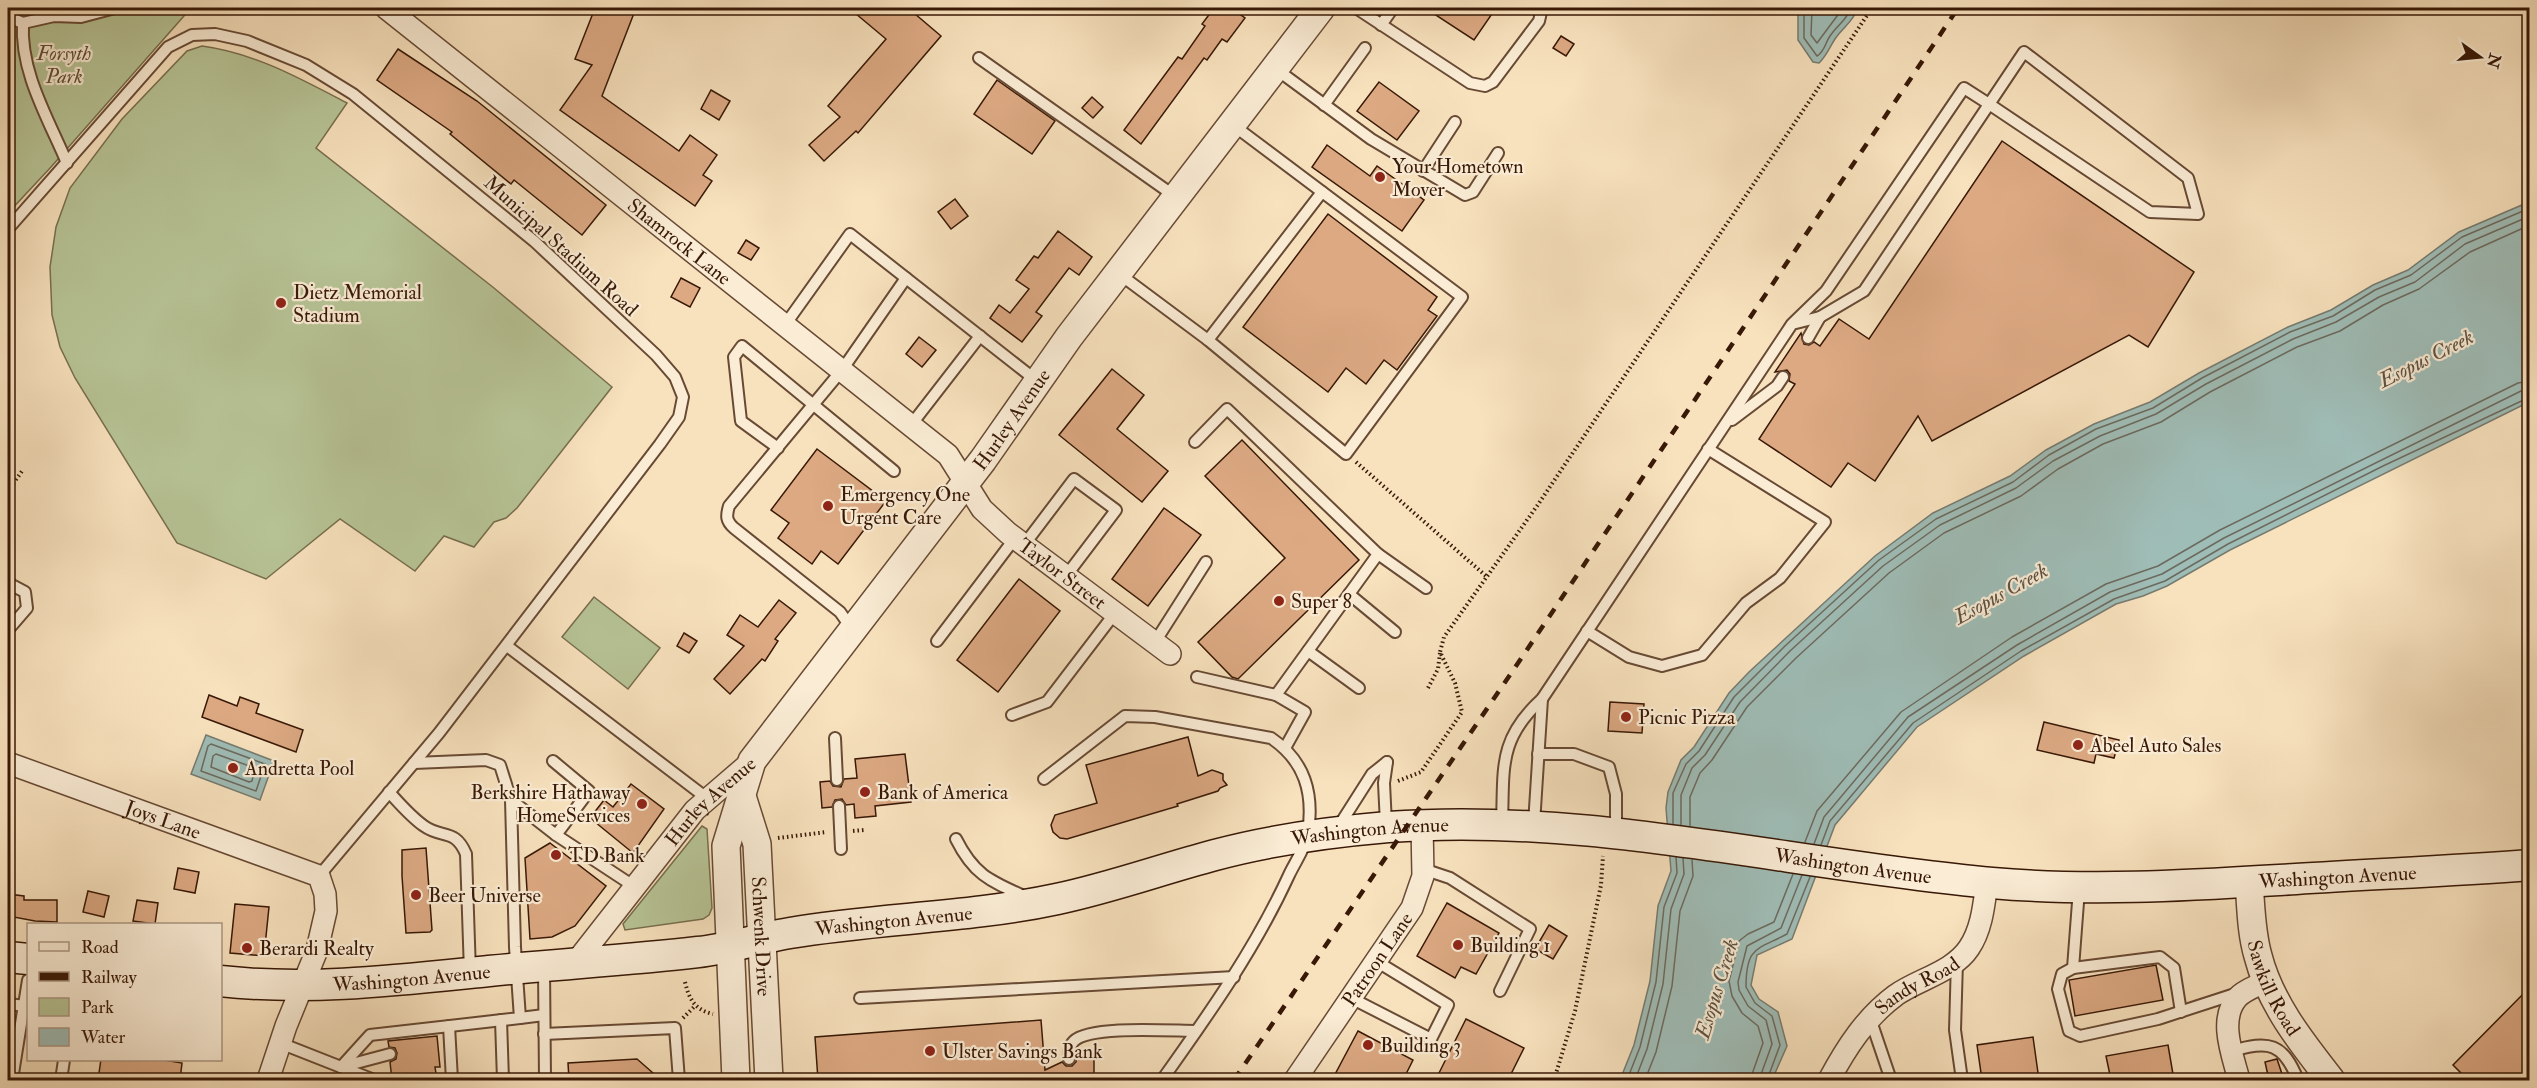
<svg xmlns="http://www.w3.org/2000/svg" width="2537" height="1088" viewBox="0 0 2537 1088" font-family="'IM FELL Double Pica',serif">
<rect width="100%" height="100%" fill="#f8e2be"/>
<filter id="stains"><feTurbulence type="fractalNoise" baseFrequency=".00333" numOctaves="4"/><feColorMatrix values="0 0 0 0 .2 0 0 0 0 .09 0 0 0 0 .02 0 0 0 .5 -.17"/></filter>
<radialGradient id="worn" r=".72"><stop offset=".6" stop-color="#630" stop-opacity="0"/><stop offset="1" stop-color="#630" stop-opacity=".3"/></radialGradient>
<!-- green -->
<g fill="#b7c496" stroke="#786e4e" stroke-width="1.5">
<polygon points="8,8 191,8 51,167 8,213"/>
<path d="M202 46C255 53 301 79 347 103L316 148 494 288 612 387 517 508 506 518 494 522 474 547 444 536 415 571 340 519 266 579 177 543 75 378 60 347 52 315 50 267 56 227 70 188 122 119 187 51Z"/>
<polygon points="594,597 660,648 628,689 562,637"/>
<polygon points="702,826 707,829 712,908 709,915 703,919 625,930 623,924"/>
</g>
<!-- water -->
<g fill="#9fbdb7" stroke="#767b70" stroke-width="1.5">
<path d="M1798 8H1858C1853 22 1843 27 1835 39 1829 48 1827 55 1819 63L1813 62 1798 40Z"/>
<polygon points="2529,202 2529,402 2230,550 2167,586 2143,596 2116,604 2024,656 1917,727 1835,825 1792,939 1757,955 1751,985 1759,999 1778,1012 1787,1046 1772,1080 1620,1080 1634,1045 1650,981 1658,906 1671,871 1666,808 1668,792 1681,760 1694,747 1729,693 1749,672 1875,556 1933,513 2010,476 2046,450 2094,424 2150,402 2199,373 2288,327 2331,310 2373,285 2408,270 2459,232"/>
<polygon points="206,735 274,761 260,800 191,774"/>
</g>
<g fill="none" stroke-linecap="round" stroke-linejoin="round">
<!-- shore -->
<g stroke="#6c6a5e" stroke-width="1.5">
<path d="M1804 8V38L1817 56C1825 51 1825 43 1830 36 1837 25 1847 20 1851 8"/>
<polyline points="1812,8 1811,35 1817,43 1843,8"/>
<polygon points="211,744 265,764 256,791 201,771 208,746"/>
<polygon points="216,754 255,768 252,781 249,782 211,767 213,756"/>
<polyline points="1673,824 1673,793 1686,764 1699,751 1734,697 1785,646 1879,560 1936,519 2013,482 2049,455 2096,429 2153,408 2202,378 2290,332 2333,316 2375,290 2411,275 2462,237 2530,208"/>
<polyline points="1681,825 1681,795 1692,768 1705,755 1740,702 1790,651 1883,566 1940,525 2016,488 2053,461 2100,436 2156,414 2206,384 2293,339 2336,322 2379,297 2415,282 2465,244 2530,216"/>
<polyline points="1690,826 1690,797 1700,773 1712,760 1747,707 1796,658 1889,573 1944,533 2021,496 2058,469 2103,444 2161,422 2210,392 2297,347 2340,331 2383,305 2419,289 2470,252 2530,225"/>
<polyline points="1805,842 1817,811 1901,712 2012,637 2106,584 2158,566 2220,530 2518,383 2530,381"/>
<polyline points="1814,844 1824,817 1908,717 2017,645 2110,592 2162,574 2224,538 2521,391 2530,390"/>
<polyline points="1821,845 1830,821 1913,723 2021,651 2114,599 2165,581 2228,544 2383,466 2530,397"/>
<polyline points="1627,1080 1640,1047 1656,982 1664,907 1677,873 1676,857"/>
<polyline points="1635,1080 1647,1049 1663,984 1671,909 1684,874 1683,858"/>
<polyline points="1645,1080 1656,1052 1672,986 1680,911 1693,876 1692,860"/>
<polyline points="1750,1080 1763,1043 1758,1026 1742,1013 1732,996 1729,981 1739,941 1748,934 1774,922 1793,874"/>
<polyline points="1759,1080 1772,1044 1766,1020 1748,1006 1739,990 1738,982 1747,946 1781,928 1802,875"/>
<path d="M1767 1080 1780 1045 1772 1016 1755 1003 1746 987C1746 946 1757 950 1787 934L1810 877"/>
</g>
</g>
<!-- building -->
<g fill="#dca983" stroke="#381806" stroke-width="1.5">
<polygon points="595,8 636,8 602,96 679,151 690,135 717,155 703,175 712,181 695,206 560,110 592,65 575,59"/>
<polygon points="849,8 908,8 941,36 858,133 856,131 824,161 809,145 840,117 828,106 886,39"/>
<polygon points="1214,8 1231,8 1245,18 1227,42 1222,39 1207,60 1204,58 1141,144 1124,130 1178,57 1182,59 1205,26 1202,24"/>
<polygon points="1425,8 1496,8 1474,40"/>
<polygon points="1561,36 1574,44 1566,56 1553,48"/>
<polygon points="398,49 477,101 606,205 582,235 514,180 511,184 450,134 452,132 377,80"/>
<polygon points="997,80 1055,121 1032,154 974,114"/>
<polygon points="1379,82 1419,111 1397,140 1357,111"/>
<polygon points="711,90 730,101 719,120 701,109"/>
<polygon points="1092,97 1103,107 1093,118 1082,108"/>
<polygon points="2002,141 2194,272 2148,347 2129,335 1932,441 1918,416 1875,481 1848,463 1831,487 1759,439 1795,384 1789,381 1790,374 1787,370 1775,372 1801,333 1804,344 1809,345 1814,342 1820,346 1839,319 1869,339"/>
<polygon points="1327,145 1370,176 1377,166 1424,200 1402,231 1312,167"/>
<polygon points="955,199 968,216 951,229 938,212"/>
<polygon points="1328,214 1437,297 1428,310 1437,316 1397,370 1384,360 1366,384 1346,368 1328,392 1243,327"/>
<polygon points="1058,231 1092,257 1079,275 1069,268 1036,312 1042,316 1022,342 990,318 999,305 1010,313 1029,289 1016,280 1034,256 1038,258"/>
<polygon points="746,240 759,248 751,260 738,253"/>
<polygon points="681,278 700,288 690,307 671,297"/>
<polygon points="919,337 936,350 922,367 906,354"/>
<polygon points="1112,369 1144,395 1117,429 1168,471 1142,502 1059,435"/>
<polygon points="1242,440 1359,560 1238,679 1232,677 1198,642 1285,558 1205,476"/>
<polygon points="817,449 886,501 838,564 821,551 812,564 778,538 789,523 771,510"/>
<polygon points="1164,508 1201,535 1148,606 1112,579"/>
<polygon points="1019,579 1060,611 998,692 957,660"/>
<polygon points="779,600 796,613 775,639 778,641 765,661 762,659 730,694 714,679 744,646 727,635 740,615 758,627"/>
<polygon points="684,633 697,641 689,653 677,646"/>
<polygon points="209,695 237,706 240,697 259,704 256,713 303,730 296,752 202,717"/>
<polygon points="1610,702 1644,704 1642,733 1608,731"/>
<polygon points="2044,722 2119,740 2114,758 2096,754 2094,763 2037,750"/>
<polygon points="1188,737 1198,776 1212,770 1218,772 1223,774 1223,780 1227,785 1220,788 1218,791 1177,804 1178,806 1067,839 1060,838 1053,832 1051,825 1055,815 1097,803 1086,765"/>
<polygon points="905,754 911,802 875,806 876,816 855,818 854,804 846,805 842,799 835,800 832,807 822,808 820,782 830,781 833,786 841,787 844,779 857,778 855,759"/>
<polygon points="631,784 664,809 633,853 590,818 604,800 613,807"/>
<polygon points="550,843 606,886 575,926 552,937 530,939 525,858"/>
<polygon points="426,848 432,930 430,932 406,933 402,876 402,850"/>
<polygon points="178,868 199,872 195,893 174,889"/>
<polygon points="88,891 109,896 104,917 83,912"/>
<polygon points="8,894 24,896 24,900 57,900 57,922 35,921 8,916"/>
<polygon points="137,900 158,903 155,924 133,921"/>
<polygon points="1447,903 1499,933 1476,974 1461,967 1455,978 1417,956"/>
<polygon points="235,904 269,907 264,956 230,953"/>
<polygon points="1549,925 1567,936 1553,959 1535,949"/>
<polygon points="2156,965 2163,1000 2075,1016 2069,980"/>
<polygon points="2529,988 2529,1080 2468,1080 2453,1065"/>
<polygon points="1466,1019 1524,1048 1508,1080 1450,1080 1438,1075"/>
<polygon points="1041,1020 1045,1070 1062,1062 1066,1066 1072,1066 1076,1062 1077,1056 1094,1056 1094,1076 1073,1080 818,1080 815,1037"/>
<polygon points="1358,1031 1413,1060 1403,1080 1332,1080"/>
<polygon points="437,1036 440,1067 435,1067 437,1080 392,1080 390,1062 396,1059 397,1053 395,1048 389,1047 388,1041"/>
<polygon points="2033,1037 2039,1080 1982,1080 1977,1045"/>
<polygon points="2168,1045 2174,1080 2111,1080 2106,1056"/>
<polygon points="101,1059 158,1059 182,1063 180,1080 98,1080"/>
<polygon points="637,1059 661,1080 569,1080 568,1063"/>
<polygon points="2277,1059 2284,1080 2269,1080 2265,1062"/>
</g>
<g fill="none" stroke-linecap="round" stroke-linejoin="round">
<defs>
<g id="service">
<polyline points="1356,8 1470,83 1485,86 1493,82 1539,21 1542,8"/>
<polyline points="8,17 23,23 54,16 81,17 115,8"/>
<path d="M23 23C20 72 48 118 67 163"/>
<polyline points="1381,25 1393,8"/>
<polyline points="979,58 1176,197"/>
<polyline points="1276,69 1371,139 1465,195 1473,192 1498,153"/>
<polyline points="1324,105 1365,48"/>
<polyline points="1423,171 1455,122"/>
<polyline points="8,229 168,47 192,35 215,34 247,41 306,65 353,94 534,241 656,355 675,377 683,397 679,417 660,444 439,733 319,876"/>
<polyline points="1118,273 1208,340 1346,454 1462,297 1233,125"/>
<polyline points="785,325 850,234 1037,381"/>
<polyline points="1808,338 1820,317"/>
<polyline points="1208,340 1322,192"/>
<polyline points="1732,420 1777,386 1783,377"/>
<polyline points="911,425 980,336"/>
<polyline points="1195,442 1227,409 1378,554 1276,695 1305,712 1285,748"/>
<polyline points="778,448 741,421 734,357 742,346 894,471"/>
<polyline points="1024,545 1074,479 1116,510 1066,576"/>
<polyline points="1378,554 1426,588"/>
<polyline points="8,583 25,592 27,608 8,630"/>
<polyline points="1349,594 1395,632"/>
<path d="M852 629 840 612 734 528C726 521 726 516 729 506L842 370 906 278"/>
<polyline points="1587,631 1629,657 1662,666 1702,655 1746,603 1780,578 1825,522 1708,449"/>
<polyline points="937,641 1015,538"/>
<polyline points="1155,642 1206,562"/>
<polyline points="507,646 708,799"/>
<polyline points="1308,651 1359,688"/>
<polyline points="1197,677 1276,695"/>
<polyline points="1012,715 1047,702 1115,613"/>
<polyline points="835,738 837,780"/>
<polyline points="1538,754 1574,754 1609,767 1616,794 1616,832"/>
<polyline points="553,761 589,791 556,835"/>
<path d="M1044 779 1125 716 1155 717 1271 738C1305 761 1314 793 1308 833 1306 847 1295 862 1289 875 1255 949 1209 1014 1162 1080"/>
<path d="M389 792C400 804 411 817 424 826 442 839 455 828 466 854L470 972"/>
<polyline points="511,800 556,835 635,887"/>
<polyline points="839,806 841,849"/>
<path d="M1502 822C1504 768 1498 739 1542 699L1792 324 1820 317 1864 291 2024 52 2188 178 2198 214 2150 212 1989 104 1964 88 1826 291 1792 324"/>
<polyline points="1386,824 1384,783 1387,762"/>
<polyline points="1534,824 1542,699"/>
<polyline points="1337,829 1372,774 1387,762"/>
<path d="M956 839C974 875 990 881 1026 897"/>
<polyline points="1423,869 1450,878 1530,929 1500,991"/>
<polyline points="2079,889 2073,968 2062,974 2058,989 2069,1031 2080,1036 2158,1019 2238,993"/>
<polyline points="1957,961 1955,1030 1962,1080"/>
<polyline points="544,967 545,1080"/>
<polyline points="2073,968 2160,957 2174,968 2181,1012"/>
<polyline points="860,998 1234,977"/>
<polyline points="1351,998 1431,1039 1448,1005 1376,961"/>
<polyline points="8,1004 26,1006"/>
<polyline points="520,1018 544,1015"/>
<polyline points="1870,1018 1891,1080"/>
<polyline points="501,1020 503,1080"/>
<polyline points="449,1026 452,1080"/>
<polyline points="544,1034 675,1028 679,1080"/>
<polyline points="280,1043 341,1067 370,1035 520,1018 515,947 511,800 500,765 486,760 414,763"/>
<path d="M2232 1051C2269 1040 2283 1043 2298 1080"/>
<path d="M1069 1059C1069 1052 1069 1046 1074 1041 1090 1025 1172 1031 1196 1031"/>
<polyline points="341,1067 390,1054"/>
<polyline points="341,1067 374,1080"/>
<polyline points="12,1080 28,980"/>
<polyline points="61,1080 64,1060"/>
</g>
<g id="minor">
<path id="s1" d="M386 8 948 455 982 509 1008 533 1170 654"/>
<path id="s2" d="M8 763 319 876 325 894 326 911 317 950 286 1026 268 1080"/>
<path id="s3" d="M576 962 695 810 752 761"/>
<path id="s4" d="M1295 1080 1412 908 1423 876 1422 825"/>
<path id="s5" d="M1829 1080C1846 1048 1866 1017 1896 995 1919 979 1953 972 1969 948 1982 929 1984 904 1987 882"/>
<path d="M2239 1080C2233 1056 2218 1020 2237 998 2244 990 2257 986 2266 981"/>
</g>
<g id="tertiary">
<path id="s6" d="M741 793 757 844 769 1080"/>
<path id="s7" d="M2249 882C2251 907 2251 932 2258 956 2270 1003 2302 1043 2331 1080"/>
<path id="s8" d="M736 1080 726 846 752 761 983 460 1069 337 1321 8"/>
</g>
<g id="secondary">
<polyline points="8,957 28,959"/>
<path id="s9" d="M220 981C310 991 400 980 489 971 559 964 629 960 698 952 729 949 759 938 790 933 878 918 969 918 1057 899 1110 888 1162 869 1215 855 1271 840 1329 832 1388 827 1591 812 1791 865 1992 883 2093 892 2195 885 2296 879 2374 874 2452 871 2530 865"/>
</g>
</defs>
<!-- service casing -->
<use href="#service" stroke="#684a34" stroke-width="14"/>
<!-- minor casing -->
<use href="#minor" stroke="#684a34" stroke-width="24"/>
<!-- tertiary casing -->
<use href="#tertiary" stroke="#684a34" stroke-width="30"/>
<!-- secondary casing -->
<use href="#secondary" stroke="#381806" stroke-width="33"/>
<!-- path -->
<g stroke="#381806" stroke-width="4" stroke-dasharray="1.5 3" stroke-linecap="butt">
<polyline points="1356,462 1486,576"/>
<polyline points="8,491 22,471"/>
<polyline points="1428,688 1438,669 1440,653"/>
<polyline points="1398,781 1421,772 1462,712 1455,683 1440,652 1444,637 1537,506 1872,8"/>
<polyline points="853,831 864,830"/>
<polyline points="778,838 827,832"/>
<path d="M685 982C689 999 695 1010 713 1014"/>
<polyline points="683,1018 695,1006"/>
<polyline points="1554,1080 1575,1011 1601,885 1603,856"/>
</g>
<!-- service -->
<use href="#service" stroke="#faecd5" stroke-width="10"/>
<!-- minor -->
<use href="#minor" stroke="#faecd5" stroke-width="21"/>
<!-- tertiary -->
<use href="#tertiary" stroke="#faecd5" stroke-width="27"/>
<!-- secondary -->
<use href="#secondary" stroke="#faecd5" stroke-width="30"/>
<!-- rail -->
<polyline stroke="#381806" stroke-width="4.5" stroke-dasharray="10 10" stroke-linecap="butt" points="1234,1080 1512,672 1958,8"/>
</g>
<!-- markers -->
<g fill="#8f2418" stroke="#faecd5" stroke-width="2">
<circle cx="1380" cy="177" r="6"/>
<circle cx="281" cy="303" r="6"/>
<circle cx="828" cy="506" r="6"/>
<circle cx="1279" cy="601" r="6"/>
<circle cx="1626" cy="717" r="6"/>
<circle cx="2078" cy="745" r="6"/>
<circle cx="233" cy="768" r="6"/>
<circle cx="865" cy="792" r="6"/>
<circle cx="642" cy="804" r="6"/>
<circle cx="556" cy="855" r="6"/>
<circle cx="416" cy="895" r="6"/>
<circle cx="1458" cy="945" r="6"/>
<circle cx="247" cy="948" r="6"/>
<circle cx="1368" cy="1045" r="6"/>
<circle cx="930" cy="1051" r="6"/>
</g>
<g text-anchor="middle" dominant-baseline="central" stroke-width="4.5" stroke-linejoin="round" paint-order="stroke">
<!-- park labels -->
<g font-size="20" font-style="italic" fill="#5e4c31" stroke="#faecd5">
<text x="64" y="53">Forsyth<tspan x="64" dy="23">Park</tspan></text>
</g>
<!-- poi labels -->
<g font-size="20" fill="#381806" stroke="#faecd5" text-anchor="start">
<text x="1392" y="166">Your Hometown<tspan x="1392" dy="23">Mover</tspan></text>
<text x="293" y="292">Dietz Memorial<tspan x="293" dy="23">Stadium</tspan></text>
<text x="840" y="494">Emergency One<tspan x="840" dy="23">Urgent Care</tspan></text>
<text x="1291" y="601">Super 8</text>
<text x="1638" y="717">Picnic Pizza</text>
<text x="2090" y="745">Abeel Auto Sales</text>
<text x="245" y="768">Andretta Pool</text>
<text x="630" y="792" text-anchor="end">Berkshire Hathaway<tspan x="630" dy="23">HomeServices</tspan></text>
<text x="877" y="792">Bank of America</text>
<text x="568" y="855">TD Bank</text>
<text x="428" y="895">Beer Universe</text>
<text x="1470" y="945">Building 1</text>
<text x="259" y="948">Berardi Realty</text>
<text x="1380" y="1045">Building 3</text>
<text x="942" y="1051">Ulster Savings Bank</text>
</g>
<!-- street labels -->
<g font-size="20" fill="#381806" stroke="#faecd5">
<text stroke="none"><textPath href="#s1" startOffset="375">Shamrock Lane</textPath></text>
<text transform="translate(561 246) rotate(42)">Municipal Stadium Road</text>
<text stroke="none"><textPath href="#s8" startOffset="752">Hurley Avenue</textPath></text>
<text stroke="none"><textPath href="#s1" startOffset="885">Taylor Street</textPath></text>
<text stroke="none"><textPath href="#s3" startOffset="210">Hurley Avenue</textPath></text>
<text stroke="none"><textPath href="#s2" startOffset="165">Joys Lane</textPath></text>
<text stroke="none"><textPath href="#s9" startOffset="1164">Washington Avenue</textPath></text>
<text stroke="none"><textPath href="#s9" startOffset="1650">Washington Avenue</textPath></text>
<text stroke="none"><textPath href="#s9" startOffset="2136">Washington Avenue</textPath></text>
<text stroke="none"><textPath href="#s9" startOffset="678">Washington Avenue</textPath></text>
<text stroke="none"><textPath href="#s6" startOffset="146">Schwenk Drive</textPath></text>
<text stroke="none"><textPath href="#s4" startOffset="146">Patroon Lane</textPath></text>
<text stroke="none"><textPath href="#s9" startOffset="192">Washington Avenue</textPath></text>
<text stroke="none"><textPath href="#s5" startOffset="132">Sandy Road</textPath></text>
<text stroke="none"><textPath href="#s7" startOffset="110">Sawkill Road</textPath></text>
</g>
<!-- water labels -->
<g font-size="21" font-style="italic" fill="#5c5244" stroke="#faecd5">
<text transform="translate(2426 359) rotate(-27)">Esopus Creek</text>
<text transform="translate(2001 594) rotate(-29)">Esopus Creek</text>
<text transform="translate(1717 989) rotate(-73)">Esopus Creek</text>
</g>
</g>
<!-- margin -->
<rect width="2537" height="1088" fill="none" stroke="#f8e2be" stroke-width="30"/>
<rect x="9" y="9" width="2519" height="1070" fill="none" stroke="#381806" stroke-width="3"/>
<rect x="15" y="15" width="2507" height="1058" fill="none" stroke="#381806" stroke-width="1.5"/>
<!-- legend -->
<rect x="27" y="923" width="195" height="138" fill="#faecd5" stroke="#ac9782" stroke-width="1.5"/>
<rect x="39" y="942" width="30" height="9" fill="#faecd5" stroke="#ac9782" stroke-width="1.5"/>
<text x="81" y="953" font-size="18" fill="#381806">Road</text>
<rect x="39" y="972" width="30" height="9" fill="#381806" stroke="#ac9782" stroke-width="1.5"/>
<text x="81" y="983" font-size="18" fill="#381806">Railway</text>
<rect x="39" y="998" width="30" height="18" fill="#b7c496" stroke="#ac9782" stroke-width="1.5"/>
<text x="81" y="1013" font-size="18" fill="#381806">Park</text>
<rect x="39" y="1028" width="30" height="18" fill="#9fbdb7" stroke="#ac9782" stroke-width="1.5"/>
<text x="81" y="1043" font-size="18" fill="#381806">Water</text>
<!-- north arrow -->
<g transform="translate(2480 57) rotate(105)" stroke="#faecd5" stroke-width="4.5" paint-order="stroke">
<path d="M0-4.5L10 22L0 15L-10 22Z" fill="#381806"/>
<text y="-9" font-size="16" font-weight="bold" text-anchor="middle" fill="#381806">N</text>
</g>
<rect width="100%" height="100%" filter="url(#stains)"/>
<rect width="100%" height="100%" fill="url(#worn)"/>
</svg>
